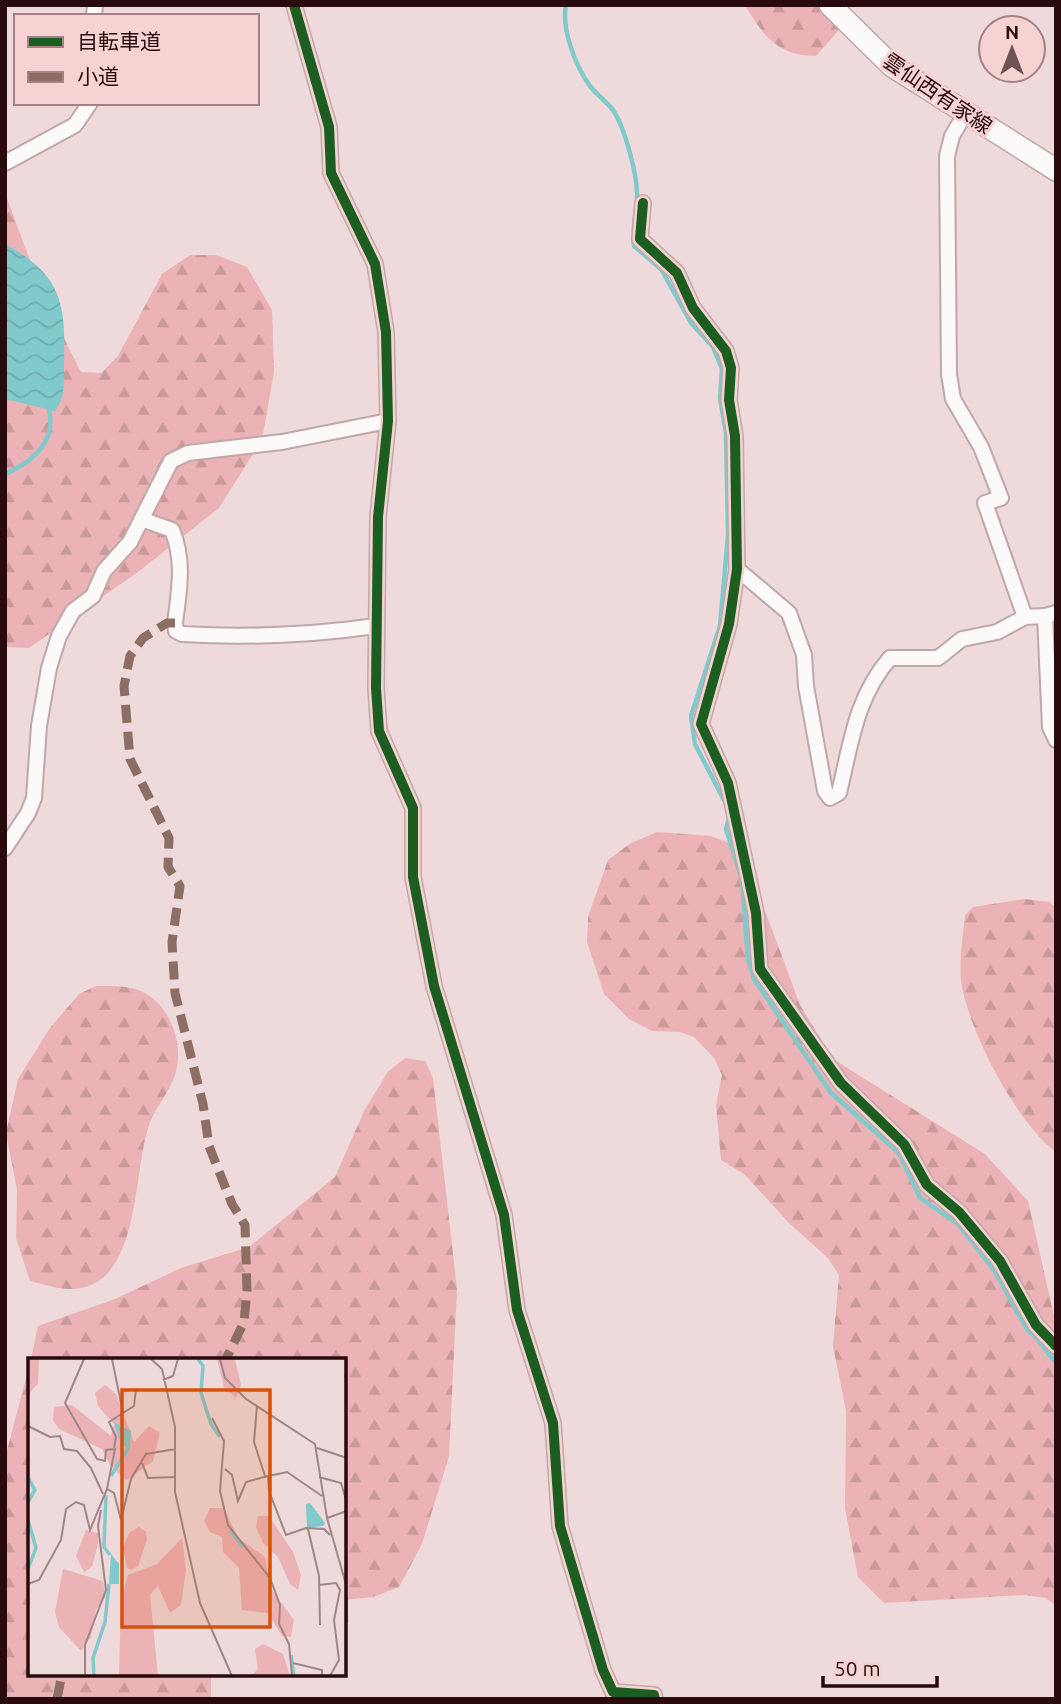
<svg xmlns="http://www.w3.org/2000/svg" width="1061" height="1704" viewBox="0 0 1061 1704" font-family="Ubuntu,'Noto Sans JP',sans-serif">
<defs>
<pattern id="forest-firs" width="22" height="20" patternUnits="userSpaceOnUse" patternTransform="scale(1.75)"><rect width="22" height="20" fill="#ebb3b5"/><path d="M5 1l3.5 6h-7zM16 11l3.5 6h-7z" fill="#ca999a"/></pattern>
<pattern id="water-waves" width="16" height="10" patternUnits="userSpaceOnUse" patternTransform="scale(1.75)"><rect width="16" height="10" fill="#80cacc"/><path d="M0 5q4-4 8 0t8 0" fill="none" stroke="#6facae"/></pattern>
</defs>
<rect width="100%" height="100%" fill="#eedada"/>
<!-- forest -->
<g fill="url(#forest-firs)">
<path d="M745 5H848L845 23 816 56C778 56 763 36 745 5Z"/>
<polygon points="5,193 45,301 81,372 101,373 118,356 162,274 190,255 216,255 247,267 272,310 274,372 262,440 219,508 138,572 29,648 5,647"/>
<polygon points="657,832 711,836 734,845 767,916 800,1005 833,1059 985,1154 1028,1201 1056,1325 1056,1606 1046,1598 1023,1595 884,1603 858,1577 845,1508 846,1411 833,1346 839,1275 828,1258 789,1223 744,1174 721,1160 716,1106 722,1075 714,1058 694,1037 680,1032 652,1031 629,1019 604,994 587,942 588,917 608,860 631,843"/>
<path d="M1025 899 1050 902 1056 908V1152C1016 1123 967 1028 961 980 959 959 963 936 965 915L973 907Z"/>
<path d="M96 986C111 986 129 985 143 992 173 1007 186 1050 173 1080 166 1097 153 1111 148 1128 135 1170 138 1257 97 1282 74 1295 53 1287 30 1281L16 1238 17 1190 6 1133 18 1079 50 1028 79 994Z"/>
<polygon points="405,1058 425,1061 433,1078 457,1289 449,1456 422,1544 399,1587 373,1597 345,1600 345,1359 31,1359 38,1326 115,1299 181,1268 249,1247 335,1177 365,1109 388,1072"/>
<polygon points="30,1363 30,1674 211,1674 211,1699 5,1699 5,1458"/>
</g>
<!-- water -->
<path fill="url(#water-waves)" d="M5 244C62 275 66 304 64 363 64 380 66 397 55 411L5 399Z"/>
<g fill="none" stroke-linecap="round" stroke-linejoin="round">
<!-- stream -->
<g stroke="#80cacc" stroke-width="4.5">
<path d="M566 5C561 29 576 67 590 86 597 95 606 101 613 110 625 128 638 176 637 198 636 215 632 229 634 246L661 269 691 323 713 347 722 369 720 398 726 433 728 535 720 626 691 716 695 744 727 806"/>
<path d="M5 474C34 461 58 441 48 406"/>
<path d="M730 814 726 829 742 880 748 959 754 979 831 1093 899 1153 920 1198 958 1224 994 1270 1028 1331C1041 1338 1044 1352 1056 1362"/>
</g>
<defs>
<g id="minor">
<polyline points="294,5 329,127 331,173 375,264 386,332 388,421 378,517 376,688 379,731 413,808 413,877 434,986 504,1215 517,1310 553,1423 560,1526 603,1670 613,1692 654,1695 655,1699"/>
<polyline points="94,16 95,5"/>
<polyline points="965,114 952,136 947,156 949,374 953,399 981,447 1001,498 985,503 1025,617"/>
<polyline points="5,163 75,125 90,103"/>
<polyline points="643,203 640,239 677,273 693,308 726,351 731,368 729,400 735,436 737,569 729,624 701,724 728,783 756,913 760,969 841,1083 904,1144 927,1185 959,1212 1000,1261 1036,1325 1056,1346"/>
<path d="M144 520 172 530C185 561 179 591 175 623L176 631 182 634C247 638 312 635 376 626"/>
<path d="M737 569 789 613 804 655 806 686 825 791 830 798 839 793C851 743 856 697 890 658H938L962 639 997 632 1025 617 1045 616"/>
<polyline points="1056,613 1045,616 1050,727 1056,740"/>
<polyline points="5,848 28,813 34,798 39,726 49,668 59,636 73,611 93,596 104,571 130,542 171,461 188,453 282,442 388,421"/>
</g>
<polyline id="primary" points="830,5 892,66 1056,170"/>
</defs>
<!-- minor casing -->
<use href="#minor" stroke="#c0a7a8" stroke-width="18"/>
<!-- primary casing -->
<use href="#primary" stroke="#c0a7a8" stroke-width="24"/>
<!-- minor -->
<use href="#minor" stroke="#fcf9f9" stroke-width="14"/>
<!-- primary -->
<use href="#primary" stroke="#fcf9f9" stroke-width="21"/>
<!-- quiet -->
<g stroke="#8d6e63" stroke-width="9" stroke-dasharray="18 9" stroke-linecap="butt">
<polyline points="175,623 167,623 143,638 130,656 124,686 130,759 169,838 168,867 180,886 172,942 175,993 203,1104 209,1146 232,1204 245,1225 247,1291 244,1322 226,1359"/>
<polyline points="57,1699 62,1674"/>
</g>
<defs>
<g id="cycleway">
<polyline points="294,5 329,127 331,173 375,264 386,332 388,421 378,517 376,688 379,731 413,808 413,877 434,986 504,1215 517,1310 553,1423 560,1526 603,1670 613,1692 654,1695 655,1699"/>
<polyline points="643,203 640,239 677,273 693,308 726,351 731,368 729,400 735,436 737,569 729,624 701,724 728,783 756,913 760,969 841,1083 904,1144 927,1185 959,1212 1000,1261 1036,1325 1056,1346"/>
</g>
</defs>
<!-- cycleway casing -->
<use href="#cycleway" stroke="#f6d2d2" stroke-width="15"/>
<!-- cycleway -->
<use href="#cycleway" stroke="#1b5e20" stroke-width="10"/>
</g>
<g text-anchor="middle" dominant-baseline="central" stroke-width="6" stroke-linejoin="round" paint-order="stroke">
<!-- street labels -->
<g font-size="21" fill="#290a0d" stroke="#f6d2d2">
<text transform="translate(938 93) rotate(34)">雲仙西有家線</text>
</g>
</g>
<!-- overview -->
<g transform="translate(28 1358)">
<rect width="318" height="318" fill="#eedada"/>
<path d="M0 1H11L10 25 0 37ZM189 1H207L213 27 208 40 196 29ZM77 27 88 36 106 84 121 68 132 75 125 103 98 122 82 107 74 91 31 71 25 62 26 49 44 47 83 78 86 66 70 48 67 35ZM182 150H196L210 180 237 199 244 232 266 262 263 279 254 278 240 255 214 252 211 210 195 194 194 179 182 174 176 163ZM230 158H241L265 194 273 217 270 232 262 226 250 199 235 185 228 169ZM111 169 118 174 119 182 110 208 103 212 99 210 95 190 101 175ZM58 172 70 175V186L64 209 56 214 48 198ZM154 180 158 212 153 247 142 255 130 228 122 237 130 318H91L93 245 100 217 129 206ZM35 211 75 223 78 239 68 252 63 279 53 293 31 269 27 254ZM235 286 255 296 262 318H223L230 311 227 291Z" fill="#ebb3b5"/>
<path d="M86 64 103 73 102 89 93 87ZM282 145 297 165 295 168 279 170 278 146ZM83 196 91 206V226H81Z" fill="#80cacc"/>
<path fill="none" stroke="#80cacc" stroke-width="3.5" d="M170 1 175 8 173 35 183 66 192 79M83 118 101 89M0 120 7 132 0 144M78 137 76 189 82 197M0 162 8 190 0 211M202 172 215 189M263 297 266 318M66 318 65 300 77 264 81 226"/>
<path fill="none" stroke="#9f8788" stroke-width="2" d="M84 1 95 55M123 1 134 11 147 69V134L172 245 204 318M192 1 197 20 218 41 287 86 299 160 319 230M135 22 145 18 150 1M229 48 226 84 237 118M184 60 196 83 192 133 200 167 242 220 252 247 251 266 261 286 264 318M0 68 22 79 32 78 36 91 49 93 63 110 75 136M86 90 88 79 81 64 106 48 108 31M289 90 319 100M114 105 120 120 147 119M197 111 204 117 210 143 218 124 240 118M291 119 313 125 319 145M79 131 86 135 93 162 103 121 118 96 148 91M294 138 259 114 240 118 241 133 258 177 278 170 296 171 302 177M299 160 319 153M280 171 291 218 292 267M0 226 11 222 33 182 38 151 48 144 56 147 62 172 79 131 87 91 78 92 77 103 69 101 37 45 56 1M291 227 308 225 312 232 306 262 311 302 302 318M319 239V265M265 305 294 312V318M57 318V287L78 232 70 168 73 152"/>
<path fill="#d5510c" fill-opacity="0.15" stroke="#d5510c" stroke-width="3.5" d="M94 32H242V269H94Z"/>
<rect width="318" height="318" fill="none" stroke="#290a0d" stroke-width="3.5"/>
</g>
<!-- border -->
<rect width="1061" height="1704" fill="none" stroke="#290a0d" stroke-width="14"/>
<!-- legend -->
<rect x="14" y="14" width="245" height="91" fill="#f6d2d2" stroke="#a48283" stroke-width="2"/>
<rect x="28" y="37" width="35" height="10" fill="#1b5e20" stroke="#a48283" stroke-width="2"/>
<text x="77" y="49" font-size="21" fill="#290a0d">自転車道</text>
<rect x="28" y="72" width="35" height="10" fill="#8d6e63" stroke="#a48283" stroke-width="2"/>
<text x="77" y="84" font-size="21" fill="#290a0d">小道</text>
<!-- north arrow -->
<g transform="translate(1012 49)"><circle r="33" fill="#f6d2d2" stroke="#a48283" stroke-width="2"/>
<path d="M0-5L12 26L0 18L-12 26Z" fill="#6e5355"/>
<text y="-10" font-size="19" font-weight="bold" text-anchor="middle" fill="#290a0d">N</text>
</g>
<!-- scale -->
<path d="M823 1676v10h114v-10" fill="none" stroke="#290a0d" stroke-width="3.5"/>
<text x="834" y="1676" font-size="21" fill="#290a0d" stroke="#f6d2d2" stroke-width="5" paint-order="stroke">50 m</text>
</svg>
